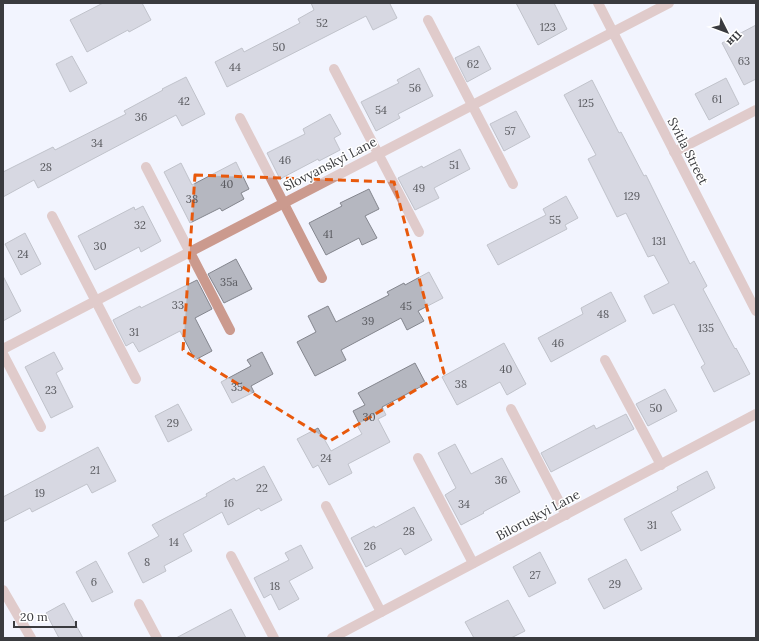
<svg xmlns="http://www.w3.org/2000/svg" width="759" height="641" viewBox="0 0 759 641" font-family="Lora,serif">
<rect width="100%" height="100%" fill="#f2f4fe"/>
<!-- building -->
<g fill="#b5b7c0" stroke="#84868e">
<polygon points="103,3 142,3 151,20 129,32 128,30 87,52 70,20"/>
<polygon points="311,3 391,3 390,4 397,18 373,30 366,16 227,87 215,62 242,48 244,52 300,23 298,19 314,10"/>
<polygon points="516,3 554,3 567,29 538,45"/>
<polygon points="756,25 756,79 744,85 722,43"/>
<polygon points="479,46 491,69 467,82 455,58"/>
<polygon points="72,56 87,83 70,92 56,64"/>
<polygon points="419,68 433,96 398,114 400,118 376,131 361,102 399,83 397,80"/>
<polygon points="186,77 205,114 182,126 176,115 38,188 34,180 3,197 3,172 53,147 55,150 126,114 124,111 163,90 162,89"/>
<polygon points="726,78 739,104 709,120 695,94"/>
<polygon points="592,80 619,133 621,132 644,176 646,175 690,264 694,261 707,286 703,289 735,349 736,348 750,374 714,392 701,367 705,364 674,304 653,314 644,296 669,283 654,255 648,257 626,213 617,217 588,159 596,155 564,95"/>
<polygon points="516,111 530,137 504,151 490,124"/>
<polygon points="330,114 341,134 334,138 340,150 319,161 318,159 280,179 267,153 305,134 303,129"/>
<polygon points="460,149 470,169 434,188 439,198 415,210 398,178 422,166 423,168"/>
<polygon points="236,162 249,189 241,193 244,199 222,211 220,208 190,223 164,172 181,163 192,185"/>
<polygon points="369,189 379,209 365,216 377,238 362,245 359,238 326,255 309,223 342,206 340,203"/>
<polygon points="566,196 578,218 565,225 567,229 498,265 487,245 546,215 543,209"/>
<polygon points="143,206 161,241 141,252 139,247 95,270 78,236 134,207 135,210"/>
<polygon points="25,233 41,264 21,275 5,244"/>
<polygon points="236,259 252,289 224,303 208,274"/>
<polygon points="429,272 443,298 418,311 424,321 407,330 401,318 341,350 346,360 315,376 297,342 316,332 308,316 328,306 336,322 389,295 387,292 404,283 405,285"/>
<polygon points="3,276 21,311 3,321"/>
<polygon points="197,280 212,309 195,318 212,351 195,360 180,331 139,352 133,342 126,346 113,320 140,306 141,308"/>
<polygon points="611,292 626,321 551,362 538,338 583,314 581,308"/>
<polygon points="504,343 526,384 507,395 500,382 457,405 442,377"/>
<polygon points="54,352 63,369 56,373 73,407 51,418 25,367"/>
<polygon points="262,352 273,374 251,386 254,392 232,403 221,382 251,366 247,360"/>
<polygon points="415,363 426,384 382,407 386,415 378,419 390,442 348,464 352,473 329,485 318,465 313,468 297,439 318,428 331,451 362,434 358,427 360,425 353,411 365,405 358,393"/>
<polygon points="665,389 677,411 648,426 636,404"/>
<polygon points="178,404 192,430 168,442 155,416"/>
<polygon points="626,414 634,429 551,472 541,453 594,425 596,429"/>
<polygon points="455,444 471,474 502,458 520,492 483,512 484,513 461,525 445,495 456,488 438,453"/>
<polygon points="98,447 116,481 92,493 87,484 32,512 30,508 3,522 3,497"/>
<polygon points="264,466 282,500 261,511 259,508 228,525 222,512 183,534 192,551 164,566 166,571 143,583 128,553 159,536 152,525 207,496 206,494 234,478 236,481"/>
<polygon points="707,471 715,488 671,512 681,530 641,551 624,519 678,490 677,487"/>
<polygon points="414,507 432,540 405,555 401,548 366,567 351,538 374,526 375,528"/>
<polygon points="301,545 313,568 289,581 299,599 279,610 271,594 264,598 254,578 289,560 285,553"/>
<polygon points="540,552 556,583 529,597 513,567"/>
<polygon points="626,559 642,589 604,609 588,579"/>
<polygon points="96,561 113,592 92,602 76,572"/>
<polygon points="508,600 525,631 511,638 474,638 465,622"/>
<polygon points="64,603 83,638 59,638 46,613"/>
<polygon points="231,609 246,638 176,638"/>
</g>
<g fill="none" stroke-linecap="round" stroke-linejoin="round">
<!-- lane -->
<g stroke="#cb9a8e" stroke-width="10">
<polyline points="428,20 513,184"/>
<polyline points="334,69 419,232"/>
<polyline points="240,118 322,278"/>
<polyline points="146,167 230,330"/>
<polyline points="52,216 136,379"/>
<polyline points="3,354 41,427"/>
<polyline points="605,360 661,465"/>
<polyline points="511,409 566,515"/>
<polyline points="418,458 473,563"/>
<polyline points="326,506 381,612"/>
<polyline points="231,556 274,638"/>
<polyline points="139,604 157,638"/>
</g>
<!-- street -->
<g stroke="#cb9a8e" stroke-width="10">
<polyline points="598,3 756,311"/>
<polyline points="674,152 756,110"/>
<polyline points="3,349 669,3"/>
<polyline points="3,590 31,638"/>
<polyline points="332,638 756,414"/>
</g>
</g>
<!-- marked area -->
<path d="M0 0H759V641H0ZM195 175 394 182 444 373 330 441 183 350Z" fill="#f2f4fe" fill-opacity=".55" fill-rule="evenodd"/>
<path fill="none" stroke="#e8590c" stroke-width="3" stroke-dasharray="8 5" stroke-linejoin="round" d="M195 175 394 182 444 373 330 441 183 350Z"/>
<g text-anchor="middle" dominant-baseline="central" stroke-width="3" stroke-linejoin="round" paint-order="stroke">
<!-- number labels -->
<g font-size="11" fill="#595a5f">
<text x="322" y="23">52</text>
<text x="548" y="27">123</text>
<text x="279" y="47">50</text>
<text x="744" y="61">63</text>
<text x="473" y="64">62</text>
<text x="235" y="67">44</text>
<text x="415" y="88">56</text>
<text x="717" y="99">61</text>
<text x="184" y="101">42</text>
<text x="586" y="103">125</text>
<text x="381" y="110">54</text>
<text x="141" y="117">36</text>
<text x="510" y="131">57</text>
<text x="97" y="143">34</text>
<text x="285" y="160">46</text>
<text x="454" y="165">51</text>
<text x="46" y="167">28</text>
<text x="227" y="184">40</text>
<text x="419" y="188">49</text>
<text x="632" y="196">129</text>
<text x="192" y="199">38</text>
<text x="555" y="220">55</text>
<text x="140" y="225">32</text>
<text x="328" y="234">41</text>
<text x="659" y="241">131</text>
<text x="100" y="246">30</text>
<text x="23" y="254">24</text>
<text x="229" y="282">35а</text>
<text x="178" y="305">33</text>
<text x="406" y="306">45</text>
<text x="603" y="314">48</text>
<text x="368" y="321">39</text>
<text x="706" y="328">135</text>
<text x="134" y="332">31</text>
<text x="558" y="343">46</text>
<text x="506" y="369">40</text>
<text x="461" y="384">38</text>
<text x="237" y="387">35</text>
<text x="51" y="390">23</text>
<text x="656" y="408">50</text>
<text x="369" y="417">30</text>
<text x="173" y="423">29</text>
<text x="326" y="458">24</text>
<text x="95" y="470">21</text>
<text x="501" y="480">36</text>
<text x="262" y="488">22</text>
<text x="40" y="493">19</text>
<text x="229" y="503">16</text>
<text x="464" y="504">34</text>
<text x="652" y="525">31</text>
<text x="409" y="531">28</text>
<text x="174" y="542">14</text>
<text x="370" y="546">26</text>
<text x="147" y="562">8</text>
<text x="535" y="575">27</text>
<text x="94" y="582">6</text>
<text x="615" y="584">29</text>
<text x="275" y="586">18</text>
</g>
<!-- street labels -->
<g font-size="13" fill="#3a3b3f" stroke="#fff">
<text transform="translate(688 151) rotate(63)">Svitla Street</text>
<text transform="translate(330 164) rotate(-27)">Slovyanskyi Lane</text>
<text transform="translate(538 515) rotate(-28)">Biloruskyi Lane</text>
</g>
</g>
<!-- border -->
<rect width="759" height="641" fill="none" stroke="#3a3b3f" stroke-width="8"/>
<!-- north arrow -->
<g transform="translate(727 32) rotate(132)" stroke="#ffffff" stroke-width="3" paint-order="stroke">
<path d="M0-3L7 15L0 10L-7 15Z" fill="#3a3b3f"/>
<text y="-6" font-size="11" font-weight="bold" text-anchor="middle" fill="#3a3b3f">Пн</text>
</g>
<!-- scale -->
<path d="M14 621v6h62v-6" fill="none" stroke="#3a3b3f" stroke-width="2"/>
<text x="20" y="621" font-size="12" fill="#3a3b3f" stroke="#ffffff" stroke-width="3" paint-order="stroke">20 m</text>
</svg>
